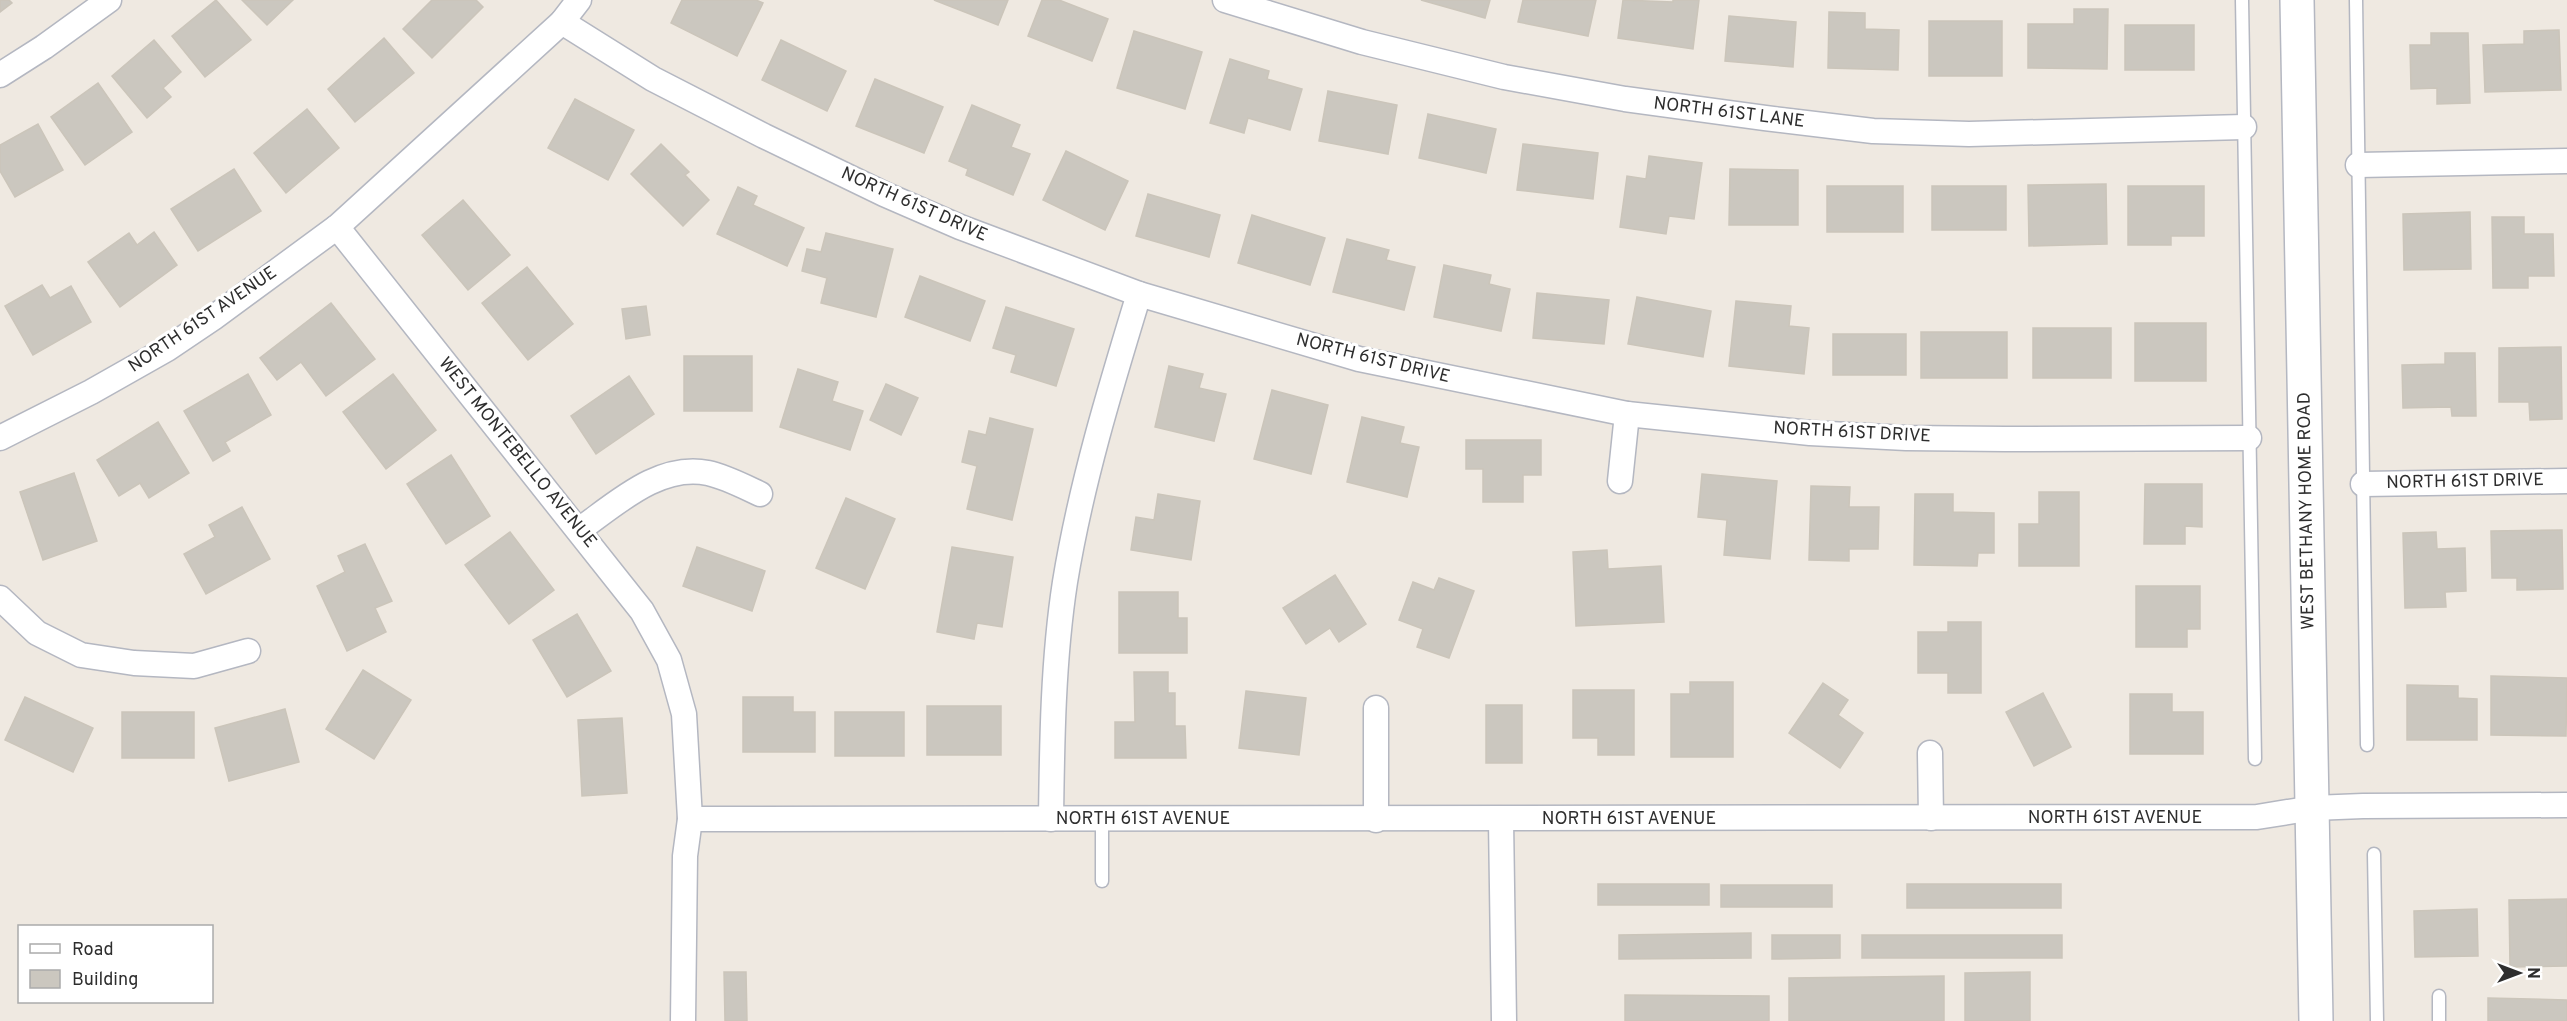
<svg xmlns="http://www.w3.org/2000/svg" width="2567" height="1021" viewBox="0 0 2567 1021" font-family="Overpass,sans-serif">
<rect width="100%" height="100%" fill="#efe9e1"/>
<!-- building -->
<g fill="#cbc7bf" stroke="#cbc5ba" stroke-width="1.5">
<polygon points="0,0 9,0 12,3 0,12"/>
<polygon points="216,0 251,40 205,77 172,36"/>
<polygon points="242,0 293,0 267,25"/>
<polygon points="432,0 476,0 483,7 432,58 403,29"/>
<polygon points="682,0 756,0 763,3 737,56 671,23"/>
<polygon points="934,0 1008,0 998,25"/>
<polygon points="1042,0 1059,0 1108,19 1092,61 1028,36"/>
<polygon points="1421,0 1490,0 1485,18"/>
<polygon points="1523,0 1596,0 1588,36 1518,22"/>
<polygon points="1623,0 1673,2 1673,0 1699,0 1693,49 1618,38"/>
<polygon points="2074,9 2108,9 2107,69 2028,68 2028,24 2074,24"/>
<polygon points="1829,12 1865,13 1865,29 1899,30 1898,70 1828,68"/>
<polygon points="1729,16 1796,22 1793,67 1725,61"/>
<rect x="1929" y="21" width="73" height="55"/>
<rect x="2125" y="25" width="69" height="45"/>
<polygon points="2559,30 2561,90 2485,92 2483,45 2524,44 2524,31"/>
<polygon points="1134,31 1202,52 1185,109 1117,88"/>
<polygon points="2431,33 2468,33 2470,103 2437,104 2437,88 2411,89 2410,45 2431,45"/>
<polygon points="384,38 414,73 355,122 328,89"/>
<polygon points="154,40 181,72 163,88 171,97 147,118 112,76"/>
<polygon points="781,40 846,71 827,111 762,80"/>
<polygon points="1230,59 1269,71 1267,79 1302,89 1290,130 1248,118 1244,133 1210,123"/>
<polygon points="875,79 943,107 924,153 856,126"/>
<polygon points="98,83 132,132 85,165 51,117"/>
<polygon points="1328,91 1397,105 1388,154 1319,141"/>
<polygon points="575,99 634,130 608,180 548,148"/>
<polygon points="972,105 1020,125 1011,147 1030,154 1013,195 966,175 968,169 949,161"/>
<polygon points="307,109 339,148 286,193 254,153"/>
<polygon points="1428,114 1496,129 1486,173 1419,158"/>
<polygon points="38,124 63,170 15,197 0,171 0,145"/>
<polygon points="661,144 689,172 685,175 709,200 683,226 631,174"/>
<polygon points="1523,144 1598,153 1593,199 1517,190"/>
<polygon points="1066,151 1128,181 1105,230 1043,200"/>
<polygon points="1649,156 1702,163 1694,219 1669,216 1666,234 1620,227 1627,176 1646,179"/>
<polygon points="234,169 261,211 198,251 171,209"/>
<polygon points="1730,169 1798,170 1798,225 1729,225"/>
<polygon points="2106,184 2107,244 2029,246 2028,185"/>
<rect x="1827" y="186" width="76" height="46"/>
<rect x="1932" y="186" width="74" height="44"/>
<polygon points="2128,186 2204,186 2204,236 2171,236 2171,245 2128,245"/>
<polygon points="738,187 757,196 753,205 804,228 787,266 717,234"/>
<polygon points="1148,194 1220,215 1209,257 1136,236"/>
<polygon points="463,200 510,255 468,290 422,235"/>
<polygon points="2470,212 2471,269 2404,270 2403,214"/>
<polygon points="1252,215 1325,238 1310,285 1238,263"/>
<polygon points="2492,217 2524,217 2524,234 2553,234 2554,276 2528,276 2528,288 2493,288"/>
<polygon points="154,232 177,265 120,307 88,262 129,233 137,245"/>
<polygon points="826,233 893,249 876,317 821,303 827,278 802,271 807,249 821,252"/>
<polygon points="1347,239 1389,250 1386,260 1415,267 1404,310 1333,292"/>
<polygon points="1444,265 1491,275 1489,284 1510,289 1501,331 1434,317"/>
<polygon points="527,267 573,324 528,360 482,303"/>
<polygon points="920,276 985,301 970,341 905,317"/>
<polygon points="42,285 50,298 71,286 91,322 33,355 5,306"/>
<polygon points="1537,293 1609,300 1604,344 1533,338"/>
<polygon points="1637,297 1711,311 1703,357 1628,344"/>
<polygon points="1736,301 1791,306 1789,326 1809,328 1804,374 1729,366"/>
<polygon points="331,303 375,359 326,396 301,362 277,380 260,358"/>
<polygon points="646,306 650,335 626,339 622,309"/>
<polygon points="1006,307 1074,329 1056,386 1011,372 1016,355 993,348"/>
<rect x="2135" y="323" width="71" height="58"/>
<rect x="2033" y="328" width="78" height="50"/>
<rect x="1921" y="332" width="86" height="46"/>
<rect x="1833" y="334" width="73" height="41"/>
<polygon points="2561,347 2562,419 2530,420 2529,402 2499,402 2499,348"/>
<polygon points="2445,353 2475,353 2476,416 2452,416 2451,407 2403,408 2402,365 2445,364"/>
<rect x="684" y="356" width="68" height="55"/>
<polygon points="1169,366 1203,374 1199,388 1226,394 1214,441 1155,427"/>
<polygon points="798,369 838,382 832,401 863,411 850,450 780,427"/>
<polygon points="248,374 271,415 225,442 230,451 213,461 184,411"/>
<polygon points="393,374 436,430 386,469 343,412"/>
<polygon points="629,376 654,414 596,454 571,416"/>
<polygon points="886,384 918,398 901,435 870,420"/>
<polygon points="1272,390 1328,405 1311,474 1254,459"/>
<polygon points="1362,417 1404,427 1400,443 1419,447 1407,497 1347,482"/>
<polygon points="990,418 1033,429 1012,520 967,509 977,466 962,462 969,431 986,435"/>
<polygon points="158,422 189,473 149,498 140,483 119,496 97,460"/>
<polygon points="1466,440 1541,440 1541,475 1523,475 1523,502 1483,502 1483,469 1466,469"/>
<polygon points="451,455 490,516 446,544 407,484"/>
<polygon points="74,473 97,541 43,560 20,492"/>
<polygon points="1702,474 1777,481 1770,559 1724,555 1727,520 1698,517"/>
<polygon points="2145,484 2202,484 2202,527 2185,526 2185,544 2144,544"/>
<polygon points="1811,486 1850,487 1849,507 1879,507 1878,549 1849,549 1849,561 1809,560"/>
<polygon points="2039,492 2079,492 2079,566 2019,566 2019,524 2039,524"/>
<polygon points="1158,494 1200,501 1191,560 1131,550 1136,517 1154,520"/>
<polygon points="1915,494 1953,494 1953,512 1994,513 1994,553 1978,553 1977,566 1914,565"/>
<polygon points="846,498 895,519 865,589 816,568"/>
<polygon points="242,507 270,559 206,594 184,554 215,537 209,525"/>
<polygon points="2562,530 2563,589 2517,590 2517,578 2492,578 2491,531"/>
<polygon points="510,532 554,590 509,624 465,565"/>
<polygon points="2436,532 2437,549 2465,548 2466,591 2445,592 2446,607 2405,608 2403,533"/>
<polygon points="365,544 392,601 375,608 386,632 347,651 317,586 345,572 338,556"/>
<polygon points="697,547 765,571 752,611 683,586"/>
<polygon points="952,547 1013,557 1002,627 977,623 974,639 937,632"/>
<polygon points="1607,550 1608,569 1661,566 1664,622 1576,626 1573,552"/>
<polygon points="1335,575 1366,624 1339,642 1330,628 1306,644 1283,608"/>
<polygon points="1439,578 1474,591 1449,658 1417,647 1423,629 1399,620 1413,582 1434,590"/>
<polygon points="2136,586 2200,586 2200,629 2187,629 2187,647 2136,647"/>
<polygon points="1119,592 1178,592 1178,618 1187,618 1187,653 1119,653"/>
<polygon points="577,614 611,671 567,697 533,640"/>
<polygon points="1948,622 1981,622 1981,693 1948,693 1948,673 1918,673 1918,632 1948,632"/>
<polygon points="363,670 411,700 374,759 326,729"/>
<polygon points="1134,672 1168,672 1168,693 1175,693 1175,726 1185,726 1186,758 1115,758 1115,722 1135,722"/>
<polygon points="2491,676 2567,678 2566,736 2491,735"/>
<polygon points="1690,682 1733,682 1733,757 1671,757 1671,694 1690,694"/>
<polygon points="1823,683 1848,700 1838,715 1863,733 1840,768 1789,733"/>
<polygon points="2407,685 2458,686 2458,698 2477,699 2477,740 2407,740"/>
<polygon points="1573,690 1634,690 1634,755 1598,755 1598,738 1573,738"/>
<polygon points="1246,691 1306,698 1299,755 1239,748"/>
<polygon points="2043,693 2071,747 2034,766 2006,712"/>
<polygon points="2130,694 2172,694 2172,712 2203,712 2203,754 2130,754"/>
<polygon points="25,697 93,728 73,772 5,740"/>
<polygon points="743,697 793,697 793,712 815,712 815,752 743,752"/>
<rect x="1486" y="705" width="36" height="58"/>
<rect x="927" y="706" width="74" height="49"/>
<polygon points="285,709 299,762 229,781 215,728"/>
<rect x="122" y="712" width="72" height="46"/>
<rect x="835" y="712" width="69" height="44"/>
<polygon points="622,718 627,793 582,796 578,720"/>
<rect x="1598" y="884" width="111" height="21"/>
<rect x="1907" y="884" width="154" height="24"/>
<rect x="1721" y="885" width="111" height="22"/>
<polygon points="2567,899 2567,966 2510,967 2509,900"/>
<polygon points="2477,909 2478,956 2415,957 2414,911"/>
<polygon points="1751,933 1751,958 1619,959 1619,935"/>
<polygon points="1772,935 1840,935 1840,958 1772,959"/>
<rect x="1862" y="935" width="200" height="23"/>
<polygon points="724,972 746,972 747,1021 725,1021"/>
<polygon points="2030,972 2030,1021 1965,1021 1965,973"/>
<polygon points="1944,976 1944,1021 1789,1021 1789,978"/>
<polygon points="1625,995 1769,996 1769,1021 1625,1021"/>
<polygon points="2488,998 2567,1000 2567,1021 2488,1021"/>
</g>
<g fill="none" stroke-linecap="round" stroke-linejoin="round">
<defs>
<g id="service">
<polyline points="2242,0 2255,759"/>
<polyline points="2356,0 2367,745"/>
<polyline points="1102,819 1102,881"/>
<polyline points="2374,854 2377,1021"/>
<polyline points="2439,1021 2439,996"/>
</g>
<g id="minor">
<polyline points="1225,0 1362,42 1504,77 1625,99 1765,118 1873,131 1969,134 2244,127"/>
<polyline points="562,22 653,79 764,136 884,194 960,227 1139,294 1359,359 1627,414 1810,433 1906,438 2005,439 2249,438"/>
<polyline points="0,75 44,47 109,0"/>
<polyline points="2358,165 2567,161"/>
<polyline points="337,227 642,611 669,660 684,714 690,819 685,856 683,1021"/>
<polyline points="0,438 91,392 167,349 213,318 337,227 562,22 579,0"/>
<polyline points="1620,481 1627,414"/>
<polyline points="2363,484 2567,481"/>
<path d="M579 530C616 504 659 463 708 473 726 477 743 486 760 494"/>
<polyline points="0,598 37,633 81,655 134,663 194,666 248,651"/>
<polyline points="1376,708 1376,820"/>
<polyline points="1930,753 1931,818"/>
<polyline points="690,819 2257,817 2313,808 2363,806 2567,805"/>
<path d="M1051 819C1052 740 1053 660 1065 582 1081 484 1110 389 1139 294"/>
<polyline points="1501,820 1504,1021"/>
</g>
<polyline id="secondary" points="2297,0 2316,1021"/>
</defs>
<!-- service casing -->
<use href="#service" stroke="#b4b7c1" stroke-width="15"/>
<!-- minor casing -->
<use href="#minor" stroke="#b4b7c1" stroke-width="27"/>
<!-- secondary casing -->
<use href="#secondary" stroke="#b4b7c1" stroke-width="36"/>
<!-- service -->
<use href="#service" stroke="#fff" stroke-width="12"/>
<!-- minor -->
<use href="#minor" stroke="#fff" stroke-width="24"/>
<!-- secondary -->
<use href="#secondary" stroke="#fff" stroke-width="33"/>
</g>
<g text-anchor="middle" dominant-baseline="central" stroke-width="6" stroke-linejoin="round" paint-order="stroke">
<!-- street labels -->
<g font-size="18" fill="#2e2e2e" stroke="#fff">
<text transform="translate(1729 113) rotate(7)">NORTH 61ST LANE</text>
<text transform="translate(914 205) rotate(24)">NORTH 61ST DRIVE</text>
<text transform="translate(203 320) rotate(-34)">NORTH 61ST AVENUE</text>
<text transform="translate(1373 359) rotate(14)">NORTH 61ST DRIVE</text>
<text transform="translate(1852 433) rotate(3)">NORTH 61ST DRIVE</text>
<text transform="translate(517 453) rotate(51)">WEST MONTEBELLO AVENUE</text>
<text transform="translate(2465 482) rotate(-1)">NORTH 61ST DRIVE</text>
<text transform="translate(2307 511) rotate(-91)">WEST BETHANY HOME ROAD</text>
<text x="2115" y="818">NORTH 61ST AVENUE</text>
<text x="1143" y="819">NORTH 61ST AVENUE</text>
<text x="1629" y="819">NORTH 61ST AVENUE</text>
</g>
</g>
<!-- legend -->
<rect x="18" y="925" width="195" height="78" fill="#ffffff" stroke="#ababab" stroke-width="1.5"/>
<rect x="30" y="944" width="30" height="9" fill="#ffffff" stroke="#ababab" stroke-width="1.5"/>
<text x="72" y="955" font-size="18" fill="#2e2e2e">Road</text>
<rect x="30" y="970" width="30" height="18" fill="#cbc7bf" stroke="#ababab" stroke-width="1.5"/>
<text x="72" y="985" font-size="18" fill="#2e2e2e">Building</text>
<!-- north arrow -->
<g transform="translate(2519 973) rotate(90)" stroke="#ffffff" stroke-width="4.5" paint-order="stroke">
<path d="M0-4.5L10 22L0 15L-10 22Z" fill="#2e2e2e"/>
<text y="-9" font-size="16" font-weight="bold" text-anchor="middle" fill="#2e2e2e">N</text>
</g>
</svg>
